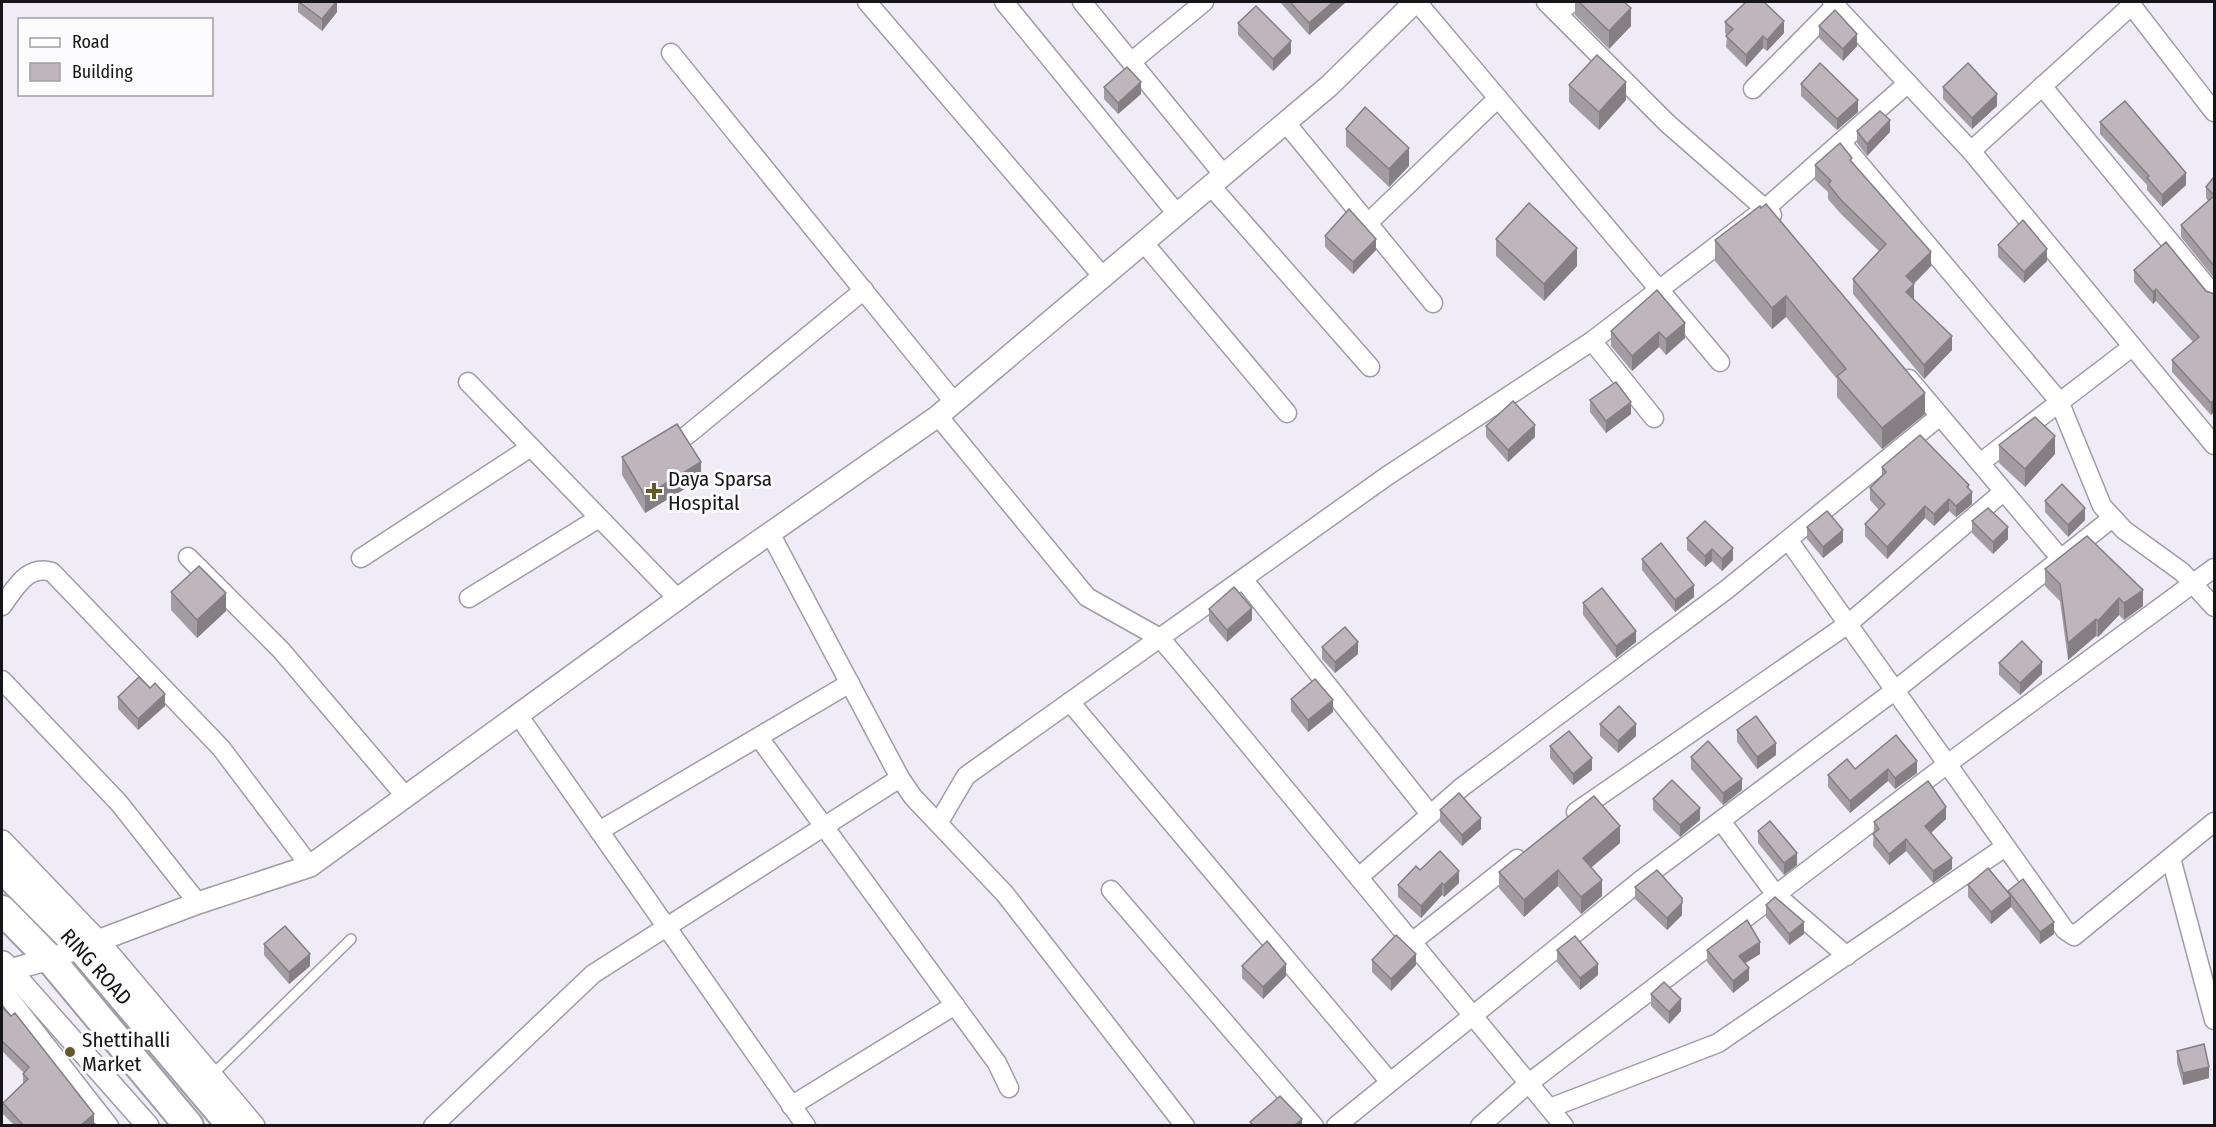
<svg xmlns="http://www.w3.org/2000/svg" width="2216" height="1127" viewBox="0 0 2216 1127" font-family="'Fira Sans Condensed',sans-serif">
<rect width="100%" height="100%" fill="#efecf7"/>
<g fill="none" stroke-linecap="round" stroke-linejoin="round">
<defs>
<polyline id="service" points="211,1076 351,939"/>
<g id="minor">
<polyline points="867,2 1104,278"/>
<polyline points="1004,2 1177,214"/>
<polyline points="1082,2 1223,174"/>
<polyline points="1417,2 1720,362"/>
<polyline points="1546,2 1667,123 1772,215"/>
<polyline points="1832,2 1971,151 2214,445"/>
<polyline points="2129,2 2214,112"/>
<polyline points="1558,14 1572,2"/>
<polyline points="671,53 954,402"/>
<polyline points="1131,62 1204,2"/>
<polyline points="2042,86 2214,295"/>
<polyline points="1753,89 1836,5"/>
<polyline points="1286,123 1433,303"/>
<polyline points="1841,142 2059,401 2102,506 2124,530 2182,572 2214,607"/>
<polyline points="1971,151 2132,5"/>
<polyline points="1210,185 1370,367"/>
<polyline points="1368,223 1498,98"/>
<polyline points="1144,243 1287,413"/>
<polyline points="1592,341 1654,418"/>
<polyline points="1909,379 2061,559"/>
<polyline points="468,382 678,599"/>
<polyline points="938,416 1087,597 1160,638 1178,659 1564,1126"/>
<polyline points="686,436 864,290"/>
<polyline points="1980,463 2132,347"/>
<polyline points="770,533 900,778 913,797 1005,894 1185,1126"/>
<polyline points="1789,541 2065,930 2074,936 2214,822"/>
<polyline points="188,557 281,650 406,797"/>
<polyline points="361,558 531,447"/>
<polyline points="1243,579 1430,814"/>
<polyline points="469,598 599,518"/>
<path d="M2 606C15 589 27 564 52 572L221 748 310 866"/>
<polyline points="2,680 119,803 198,903"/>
<polyline points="1070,702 1390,1082"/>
<polyline points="518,715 806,1126"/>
<polyline points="760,739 997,1063 1009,1088"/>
<polyline points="1576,812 1848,624 2003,492"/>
<polyline points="1721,821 1776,895 1847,956"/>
<polyline points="939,822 966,776 1387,476 1592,341 1766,208 1908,83"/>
<polyline points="599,831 850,683"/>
<polyline points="2171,858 2214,1020"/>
<polyline points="1359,877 1462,787 1726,590 1940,416"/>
<polyline points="1111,890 1314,1126"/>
<polyline points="1412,942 1517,859"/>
<polyline points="2,989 109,1126"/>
<polyline points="791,1106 955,1005"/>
<polyline points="1550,1108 1718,1043 2005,847"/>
<polyline points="433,1126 593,974 900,778"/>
<polyline points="1336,1126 1641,880 1894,691 2111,519"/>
<polyline points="1480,1126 1529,1083 1946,765 2214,568"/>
</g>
<g id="tertiary">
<polyline points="2,841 98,941 254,1126"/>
<polyline points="3,962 148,1126"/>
<polyline points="2,972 50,959 198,903 310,866 723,566 938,416 1329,86 1415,2"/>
</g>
<g id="trunk">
<polyline points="2,868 81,948 232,1126"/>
<polyline points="2,910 50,959 189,1126"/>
</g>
</defs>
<!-- service casing -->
<use href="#service" stroke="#9e9ca6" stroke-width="12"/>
<!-- minor casing -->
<use href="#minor" stroke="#9e9ca6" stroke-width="21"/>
<!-- tertiary casing -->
<use href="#tertiary" stroke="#9e9ca6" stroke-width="24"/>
<!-- trunk casing -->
<use href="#trunk" stroke="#9e9ca6" stroke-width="32"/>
<!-- service -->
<use href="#service" stroke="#fff" stroke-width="9"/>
<!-- minor -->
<use href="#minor" stroke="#fff" stroke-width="18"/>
<!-- tertiary -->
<use href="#tertiary" stroke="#fff" stroke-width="21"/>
<!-- trunk -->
<use href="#trunk" stroke="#fff" stroke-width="28"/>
</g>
<!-- wall -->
<g fill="#a39ca3">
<polygon points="298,2 337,2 337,12 322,31 298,12"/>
<polygon points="1280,2 1346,2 1309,35"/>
<polygon points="1575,2 1624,2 1631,26 1609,49 1575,15"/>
<polygon points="1725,22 1784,33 1767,51 1763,48 1746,67 1726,47 1727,35 1725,33"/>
<polygon points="1238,23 1291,53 1273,71 1238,35"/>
<polygon points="1819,26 1857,46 1843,61 1819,38"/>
<polygon points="1801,84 1858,112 1837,130 1801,96"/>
<polygon points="1569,85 1626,100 1599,130 1569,102"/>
<polygon points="1104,87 1141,94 1118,114 1104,99"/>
<polygon points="1943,87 1997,106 1972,129 1943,99"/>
<polygon points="2100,122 2186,185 2162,207 2147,190 2147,185 2100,134"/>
<polygon points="1346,129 1409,166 1389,187 1346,146"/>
<polygon points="1857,131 1890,132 1867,156 1857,143"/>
<polygon points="1852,162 1931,266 1914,284 1913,299 1952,350 1924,379 1853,294 1853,279 1879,251 1841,214 1828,199 1828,192 1815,180 1815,165"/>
<polygon points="2214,177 2214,278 2181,237 2181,225 2208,201 2206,198 2206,187"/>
<polygon points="1761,208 1925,414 1882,449 1837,397 1837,379 1786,317 1772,329 1715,261 1715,240"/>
<polygon points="1325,236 1376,250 1353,274 1325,247"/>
<polygon points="1496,239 1577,266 1544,301 1496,256"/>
<polygon points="1998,245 2047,261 2024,283 1998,257"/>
<polygon points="2134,270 2214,294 2214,412 2211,415 2172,372 2172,360 2193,342 2156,301 2153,304 2134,282"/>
<polygon points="1657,290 1685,338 1666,355 1659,347 1632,371 1611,346 1611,331"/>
<polygon points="1590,400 1631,414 1606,433 1590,412"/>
<polygon points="1486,426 1535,437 1508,462 1486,437"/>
<polygon points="1999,445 2055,454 2025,487 1999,463"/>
<polygon points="622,457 701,479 645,513 622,475"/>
<polygon points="1882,467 1969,490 1972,504 1956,517 1949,511 1934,526 1925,518 1887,559 1865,536 1865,524 1879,510 1870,500 1870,488 1882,477"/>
<polygon points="2045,501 2085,520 2068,537 2045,512"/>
<polygon points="1705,521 1733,560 1722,571 1712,561 1705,567 1687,550 1687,538"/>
<polygon points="1972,521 2008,539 1993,554 1972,533"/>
<polygon points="1807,527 1843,542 1823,558 1807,539"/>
<polygon points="1642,559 1694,597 1675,612 1642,570"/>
<polygon points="2045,569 2143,606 2124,620 2119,615 2098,637 2096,636 2068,660 2060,601 2045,586"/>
<polygon points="171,592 226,611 197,638 171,610"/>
<polygon points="1583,603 1636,642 1616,658 1583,615"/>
<polygon points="1209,609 1252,620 1227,642 1209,621"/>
<polygon points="1322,647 1358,654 1335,673 1322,659"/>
<polygon points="1999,663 2042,674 2020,695 1999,675"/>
<polygon points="150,688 165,706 138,730 118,709 118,697"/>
<polygon points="1291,699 1333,712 1308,732 1291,711"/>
<polygon points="1600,724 1636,736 1618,753 1600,736"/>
<polygon points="1737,730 1776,755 1757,769 1737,742"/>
<polygon points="1896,735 1917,773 1895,789 1888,781 1850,813 1828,787 1828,775 1855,769"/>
<polygon points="1550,746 1592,770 1573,785 1550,758"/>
<polygon points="1691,757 1742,790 1723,805 1691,769"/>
<polygon points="1653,799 1700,820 1680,837 1653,810"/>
<polygon points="1440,810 1481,829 1462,846 1440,822"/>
<polygon points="1946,819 1931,833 1952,869 1933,883 1906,851 1889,865 1873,846 1874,822"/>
<polygon points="1758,831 1797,865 1784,875 1758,843"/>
<polygon points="1620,843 1591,868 1602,896 1581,914 1558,886 1524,917 1499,888 1499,872"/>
<polygon points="1459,883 1444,897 1442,895 1421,918 1398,897 1398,885"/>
<polygon points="1968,885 2008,892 2054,934 2040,944 2011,907 1991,924 1968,897"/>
<polygon points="1635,887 1682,915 1667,930 1635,899"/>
<polygon points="1766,905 1804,934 1789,945 1766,917"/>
<polygon points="264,944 310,966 289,984 264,955"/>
<polygon points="1557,950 1598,975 1580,990 1557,962"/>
<polygon points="1707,950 1760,954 1745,963 1749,980 1733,993 1707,962"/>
<polygon points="1372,960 1416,965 1391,991 1372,972"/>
<polygon points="1242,966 1286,976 1263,999 1242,978"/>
<polygon points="1651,994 1681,1011 1669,1024 1651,1006"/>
<polygon points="2,1007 94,1125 14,1125 3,1114 3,1103 23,1084 23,1074 24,1073 2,1051"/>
<polygon points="2177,1051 2209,1078 2183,1085 2177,1063"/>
</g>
<!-- shaded-wall -->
<g fill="#857f84">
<polygon points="336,2 337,2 337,12 322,31 322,19"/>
<polygon points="1333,2 1346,2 1309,35 1309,23"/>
<polygon points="1631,8 1631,26 1609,49 1609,31"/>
<polygon points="1784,21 1784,33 1767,51 1767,40"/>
<polygon points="1857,34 1857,46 1843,61 1843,49"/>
<polygon points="1763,36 1763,48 1746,67 1746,55"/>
<polygon points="1291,41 1291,53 1273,71 1273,59"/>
<polygon points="1141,82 1141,94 1118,114 1118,103"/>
<polygon points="1626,82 1626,100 1599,130 1599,112"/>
<polygon points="1997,94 1997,106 1972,129 1972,118"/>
<polygon points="1858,100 1858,112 1837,130 1837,119"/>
<polygon points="1890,120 1890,132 1867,156 1867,144"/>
<polygon points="1409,148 1409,166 1389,187 1389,169"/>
<polygon points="2186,173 2186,185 2162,207 2162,195"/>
<polygon points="1376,239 1376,250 1353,274 1353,262"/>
<polygon points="1577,248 1577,266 1544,301 1544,284"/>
<polygon points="2047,249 2047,261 2024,283 2024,272"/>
<polygon points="1931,252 1931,266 1906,291 1906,276"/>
<polygon points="1914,284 1914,298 1906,306 1906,292"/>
<polygon points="2156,289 2156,301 2153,304 2153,292"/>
<polygon points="1786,296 1786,317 1772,329 1772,308"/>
<polygon points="1685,323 1685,338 1666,355 1666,339"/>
<polygon points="1659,332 1659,347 1632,371 1632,356"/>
<polygon points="1952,336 1952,350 1924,379 1924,365"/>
<polygon points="1925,393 1925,414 1882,449 1882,428"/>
<polygon points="2214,400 2214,412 2211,415 2211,403"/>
<polygon points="1631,402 1631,414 1606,433 1606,421"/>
<polygon points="1535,425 1535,437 1508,462 1508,450"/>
<polygon points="2055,436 2055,454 2025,487 2025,469"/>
<polygon points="701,462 701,479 645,513 645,496"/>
<polygon points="1969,485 1969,494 1972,492 1972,504 1956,517 1956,506"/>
<polygon points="1949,499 1949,511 1934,526 1934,514"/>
<polygon points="1925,506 1925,518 1887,559 1887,547"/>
<polygon points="2085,508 2085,520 2068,537 2068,525"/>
<polygon points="2008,527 2008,539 1993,554 1993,542"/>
<polygon points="1843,530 1843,542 1823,558 1823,547"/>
<polygon points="1733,548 1733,560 1722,571 1722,559"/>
<polygon points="1712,549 1712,561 1705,567 1705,556"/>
<polygon points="1694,585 1694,597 1675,612 1675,600"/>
<polygon points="2143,590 2143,606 2124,620 2124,603"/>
<polygon points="226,593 226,611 197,638 197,620"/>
<polygon points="2119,598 2119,615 2098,637 2098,621"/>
<polygon points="1252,608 1252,620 1227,642 1227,630"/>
<polygon points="2096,619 2096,636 2068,660 2068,643"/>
<polygon points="1636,631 1636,642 1616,658 1616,646"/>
<polygon points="1358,642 1358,654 1335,673 1335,662"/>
<polygon points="2042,662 2042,674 2020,695 2020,683"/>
<polygon points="165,694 165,706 138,730 138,719"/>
<polygon points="1333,700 1333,712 1308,732 1308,720"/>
<polygon points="1636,724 1636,736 1618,753 1618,741"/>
<polygon points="1776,743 1776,755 1757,769 1757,757"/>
<polygon points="1592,758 1592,770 1573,785 1573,774"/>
<polygon points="1917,761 1917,773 1895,789 1895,778"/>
<polygon points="1888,769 1888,781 1850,813 1850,801"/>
<polygon points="1742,779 1742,790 1723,805 1723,793"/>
<polygon points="1946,807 1946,819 1925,838 1925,826"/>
<polygon points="1700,808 1700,820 1680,837 1680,825"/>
<polygon points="1481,818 1481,829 1462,846 1462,835"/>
<polygon points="1620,826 1620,843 1583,874 1583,858"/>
<polygon points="1906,839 1906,851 1889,865 1889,854"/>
<polygon points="1797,853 1797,865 1784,875 1784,863"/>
<polygon points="1952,858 1952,869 1933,883 1933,871"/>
<polygon points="1558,870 1558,886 1524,917 1524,900"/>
<polygon points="1459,871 1459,883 1444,897 1444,885"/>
<polygon points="1602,880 1602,896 1581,914 1581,897"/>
<polygon points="1442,883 1442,895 1421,918 1421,906"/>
<polygon points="2011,896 2011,907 1991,924 1991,912"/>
<polygon points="1682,903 1682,915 1667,930 1667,918"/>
<polygon points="1804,922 1804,934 1789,945 1789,934"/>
<polygon points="2054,922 2054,934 2040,944 2040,932"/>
<polygon points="1760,942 1760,954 1739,967 1739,956"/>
<polygon points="310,954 310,966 289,984 289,972"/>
<polygon points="1416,954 1416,965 1391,991 1391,979"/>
<polygon points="1286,964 1286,976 1263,999 1263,987"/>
<polygon points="1598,964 1598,975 1580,990 1580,978"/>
<polygon points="1749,968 1749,980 1733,993 1733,981"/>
<polygon points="1681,999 1681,1011 1669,1024 1669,1012"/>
<polygon points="2209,1067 2209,1078 2183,1085 2183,1073"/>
<polygon points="94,1114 94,1125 81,1125"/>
<polygon points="1302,1119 1302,1125 1295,1125"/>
</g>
<!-- building -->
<g fill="#beb5bd" stroke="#857f84" stroke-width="1.5">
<polygon points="299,2 336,2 322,19"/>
<polygon points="1290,2 1333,2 1309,23"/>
<polygon points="1579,2 1624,2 1631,8 1609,31"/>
<polygon points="1746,2 1764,2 1784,21 1767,40 1763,36 1746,55 1726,36 1733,29 1725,22"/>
<polygon points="1256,6 1291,41 1273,59 1238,23"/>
<polygon points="1835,10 1857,34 1843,49 1819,26"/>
<polygon points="1597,55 1626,82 1599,112 1569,85"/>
<polygon points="1820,63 1858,100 1837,119 1801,84"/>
<polygon points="1968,63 1997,94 1972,118 1943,87"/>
<polygon points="1127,67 1141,82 1118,103 1104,87"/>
<polygon points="2125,101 2186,173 2162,195 2147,178 2149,176 2100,122"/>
<polygon points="1365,107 1409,148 1389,169 1346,129"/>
<polygon points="1880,111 1890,120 1867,144 1857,131"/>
<polygon points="1840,143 1852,158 1850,160 1931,252 1906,276 1914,284 1906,292 1952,336 1924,365 1853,279 1886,244 1841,200 1828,184 1831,181 1815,165"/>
<polygon points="2214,177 2214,195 2206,187"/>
<polygon points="2214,196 2214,266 2181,225"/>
<polygon points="1529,203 1577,248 1544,284 1496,239"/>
<polygon points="1766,204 1925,393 1882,428 1837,376 1846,369 1786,296 1772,308 1715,240 1760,206 1761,208"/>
<polygon points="1349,209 1376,239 1353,262 1325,236"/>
<polygon points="2023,220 2047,249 2024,272 1998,245"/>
<polygon points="2166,242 2206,291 2214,294 2214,400 2211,403 2172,360 2199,337 2156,289 2153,292 2134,270"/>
<polygon points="1657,290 1685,323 1666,339 1659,332 1632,356 1611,331"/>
<polygon points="1616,382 1631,402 1606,421 1590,400"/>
<polygon points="1513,401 1535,425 1508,450 1486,426"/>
<polygon points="2035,417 2055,436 2025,469 1999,445"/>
<polygon points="677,424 701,462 645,496 622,457"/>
<polygon points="1920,435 1969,485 1967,487 1972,492 1956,506 1949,499 1934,514 1925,506 1887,547 1865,524 1885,504 1870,488 1886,472 1882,467"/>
<polygon points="2062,484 2085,508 2068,525 2045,501"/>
<polygon points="1988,508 2008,527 1993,542 1972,521"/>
<polygon points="1827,511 1843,530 1823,547 1807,527"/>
<polygon points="1705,521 1733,548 1722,559 1712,549 1705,556 1687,538"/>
<polygon points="2087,536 2143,590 2124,603 2119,598 2098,621 2096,619 2068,643 2060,584 2045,569"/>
<polygon points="1661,543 1694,585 1675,600 1642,559"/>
<polygon points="199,566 226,593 197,620 171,592"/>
<polygon points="1234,587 1252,608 1227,630 1209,609"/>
<polygon points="1602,588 1636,631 1616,646 1583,603"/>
<polygon points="1345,627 1358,642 1335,662 1322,647"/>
<polygon points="2022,641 2042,662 2020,683 1999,663"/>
<polygon points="139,677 150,688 155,683 165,694 138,719 118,697"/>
<polygon points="1315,679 1333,700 1308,720 1291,699"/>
<polygon points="1619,706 1636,724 1618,741 1600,724"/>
<polygon points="1756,716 1776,743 1757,757 1737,730"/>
<polygon points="1569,731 1592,758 1573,774 1550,746"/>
<polygon points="1896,735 1917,761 1895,778 1888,769 1850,801 1828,775 1847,759 1855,769"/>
<polygon points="1708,741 1742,779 1723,793 1691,757"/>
<polygon points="1672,780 1700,808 1680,825 1653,799"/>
<polygon points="1928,781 1946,807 1925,826 1952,858 1933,871 1906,839 1889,854 1873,834 1879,829 1874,822"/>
<polygon points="1459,793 1481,818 1462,835 1440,810"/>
<polygon points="1594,796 1620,826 1583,858 1602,880 1581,897 1558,870 1524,900 1499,872"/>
<polygon points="1770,821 1797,853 1784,863 1758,831"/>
<polygon points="1440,851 1459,871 1444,885 1442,883 1421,906 1398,885 1416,866 1420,870"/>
<polygon points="1988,868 2011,896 1991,912 1968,885"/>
<polygon points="1657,870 1682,898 1682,903 1667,918 1635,887"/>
<polygon points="2023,879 2054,922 2040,932 2008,891"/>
<polygon points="1775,897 1804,922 1789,934 1766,905"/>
<polygon points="1747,920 1760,942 1739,956 1749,968 1733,981 1707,950"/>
<polygon points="285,926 310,954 289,972 264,944"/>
<polygon points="1396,935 1416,954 1391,979 1372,960"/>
<polygon points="1575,936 1598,964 1580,978 1557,950"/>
<polygon points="1267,941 1286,964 1263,987 1242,966"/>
<polygon points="1664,982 1681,999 1669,1012 1651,994"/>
<polygon points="2,1007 11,1016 15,1013 94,1114 81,1125 23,1125 3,1103 28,1079 23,1074 29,1067 2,1041"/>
<polygon points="2204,1044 2209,1067 2183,1073 2177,1051"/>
<polygon points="1280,1096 1302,1119 1295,1125 1253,1125 1250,1122"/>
</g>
<!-- markers -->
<g fill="#615926" stroke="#fcfbfd" stroke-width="2">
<path d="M651 482h6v6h6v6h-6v6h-6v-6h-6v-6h6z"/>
<circle cx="70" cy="1052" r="6"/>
</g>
<g text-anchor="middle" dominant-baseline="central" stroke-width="6" stroke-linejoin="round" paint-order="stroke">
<!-- poi labels -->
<g font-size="21" fill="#161519" stroke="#fcfbfd" text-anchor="start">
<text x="668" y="479">Daya Sparsa<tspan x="668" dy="24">Hospital</tspan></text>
<text x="82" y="1040">Shettihalli<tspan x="82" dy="24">Market</tspan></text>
</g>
<!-- street labels -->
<g font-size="21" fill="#161519" stroke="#fcfbfd">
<text transform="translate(96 967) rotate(48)">RING ROAD</text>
</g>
</g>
<!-- border -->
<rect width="2216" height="1127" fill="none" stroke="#161519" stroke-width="6"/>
<!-- legend -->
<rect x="18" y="18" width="195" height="78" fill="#fcfbfd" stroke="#a09fa2" stroke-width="1.5"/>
<rect x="30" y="38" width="30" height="9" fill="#ffffff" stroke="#a09fa2" stroke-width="1.5"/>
<text x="72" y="48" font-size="18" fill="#161519">Road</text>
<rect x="30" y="63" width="30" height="18" fill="#beb5bd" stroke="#a09fa2" stroke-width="1.5"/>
<text x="72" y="78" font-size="18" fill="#161519">Building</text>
</svg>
